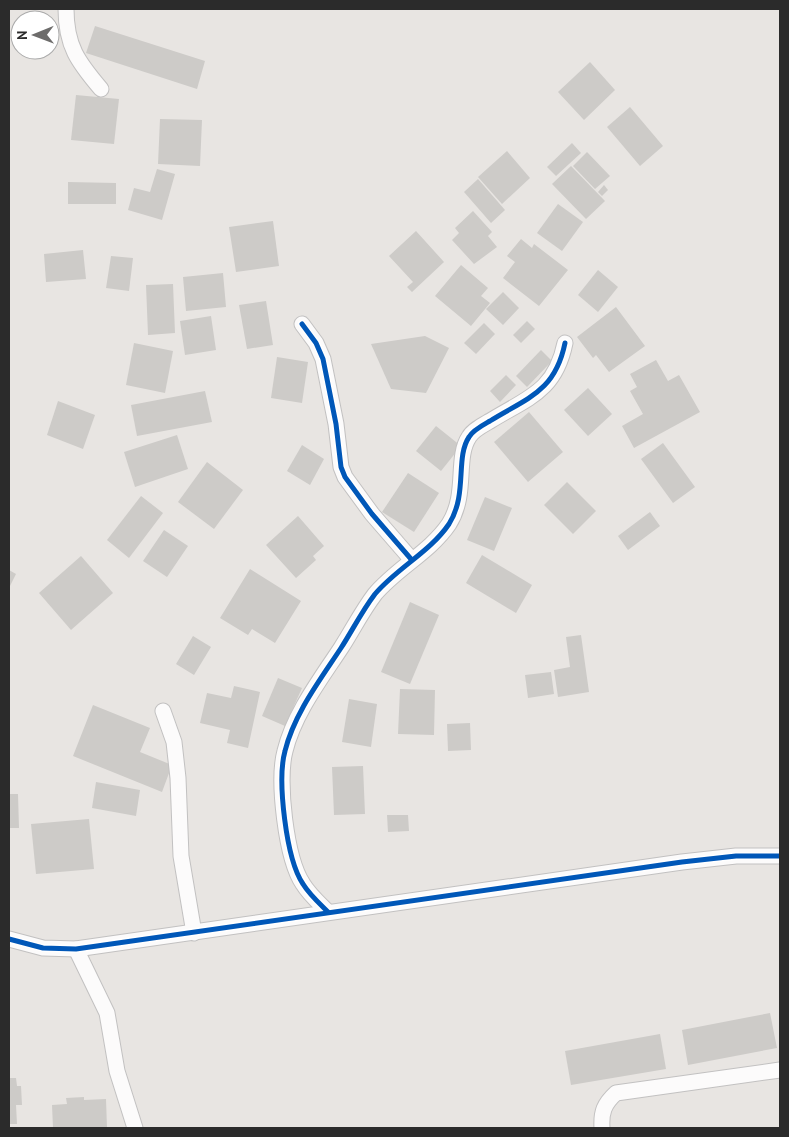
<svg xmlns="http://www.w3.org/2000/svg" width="789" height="1137" viewBox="0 0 789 1137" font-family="'PT Sans',sans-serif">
<rect width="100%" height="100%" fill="#e8e5e2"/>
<!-- building -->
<g fill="#cdcbc8">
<polygon points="95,26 205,61 197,89 86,53"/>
<polygon points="590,62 615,90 584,120 558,92"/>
<polygon points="76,95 119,99 114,144 71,140"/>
<polygon points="630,107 663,146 640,166 607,127"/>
<polygon points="160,119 202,120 200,166 158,164"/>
<polygon points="572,143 581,153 556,176 547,167"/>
<polygon points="507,151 530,178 502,204 478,177"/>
<polygon points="587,152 610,176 595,189 573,166"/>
<polygon points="571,166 605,201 586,219 552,184"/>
<polygon points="157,169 175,174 162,220 128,210 134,188 150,192"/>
<polygon points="478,179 505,210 491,223 464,192"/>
<polygon points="68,182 116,183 116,204 68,204"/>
<polygon points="604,185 608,190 602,196 598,192"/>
<polygon points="558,204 583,222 562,251 537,233"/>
<polygon points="473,211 492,232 488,236 497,247 474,264 452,240 459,233 455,228"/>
<polygon points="273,221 279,266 236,272 229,227"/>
<polygon points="416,231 444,262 412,292 407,287 413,282 389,256"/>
<polygon points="521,239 532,248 534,244 568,270 539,306 503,278 515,262 507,256"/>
<polygon points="83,250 86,279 46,282 44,254"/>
<polygon points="111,256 133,258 129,291 106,288"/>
<polygon points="461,265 488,288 481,296 490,303 471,326 435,296"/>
<polygon points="598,270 618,287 598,312 578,295"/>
<polygon points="223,273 226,307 186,311 183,277"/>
<polygon points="173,284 175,333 148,335 146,285"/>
<polygon points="503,292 519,308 503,325 486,309"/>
<polygon points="266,301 273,345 247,349 239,305"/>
<polygon points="616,307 645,346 609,372 596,355 593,358 577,337"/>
<polygon points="211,316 216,350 185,355 180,321"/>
<polygon points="527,321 535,329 521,343 513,335"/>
<polygon points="484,323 495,334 476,354 464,343"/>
<polygon points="425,336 449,348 426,393 391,389 371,344"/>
<polygon points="134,343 173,351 165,393 126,385"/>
<polygon points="541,350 552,361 527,387 516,376"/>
<polygon points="277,357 308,362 302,403 271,398"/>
<polygon points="656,360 668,381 679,375 700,412 634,448 622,426 643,414 630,391 637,387 630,374"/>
<polygon points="506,375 516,385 500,402 490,391"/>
<polygon points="588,388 612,414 588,436 564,410"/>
<polygon points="205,391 212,422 137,436 131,405"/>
<polygon points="58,401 95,415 83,449 47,435"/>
<polygon points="529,412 563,452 528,482 494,442"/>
<polygon points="436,426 461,446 441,471 416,451"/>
<polygon points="177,435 188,469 135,487 124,452"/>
<polygon points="663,443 695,487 673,503 641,459"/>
<polygon points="302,445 324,459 310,485 287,471"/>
<polygon points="207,462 243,490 214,529 178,502"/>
<polygon points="408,473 439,493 414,532 382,512"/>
<polygon points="567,482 596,511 573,534 544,505"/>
<polygon points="141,496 163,513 129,558 107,540"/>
<polygon points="485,497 512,508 494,551 467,540"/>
<polygon points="650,512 660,526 628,550 618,536"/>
<polygon points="298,516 324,546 313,556 316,560 296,578 266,545"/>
<polygon points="164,530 188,546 167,577 143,561"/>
<polygon points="482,555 532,585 516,613 466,583"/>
<polygon points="81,556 113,593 71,630 39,593"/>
<polygon points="250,569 301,601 275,643 252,629 248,635 220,618"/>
<polygon points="9,570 16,574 9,588"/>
<polygon points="410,602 439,615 410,684 381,672"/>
<polygon points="581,635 589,692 558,697 554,670 570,667 566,637"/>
<polygon points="193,636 211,647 194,675 176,664"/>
<polygon points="551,672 554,694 528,698 525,675"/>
<polygon points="278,678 302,688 285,726 262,716"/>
<polygon points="234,686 260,692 248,748 227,743 230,730 200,723 207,693 231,698"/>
<polygon points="400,689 435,690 434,735 398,734"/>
<polygon points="349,699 377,704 371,747 342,742"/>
<polygon points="93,705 150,728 140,752 172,765 162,792 73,756"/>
<polygon points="470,723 471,750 448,751 447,724"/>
<polygon points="363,766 365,814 334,815 332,767"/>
<polygon points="96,782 140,790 136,816 92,808"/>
<polygon points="9,794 18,794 19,828 9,828"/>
<polygon points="387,815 408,815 409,831 388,832"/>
<polygon points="89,819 94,869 36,874 31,824"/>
<polygon points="770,1013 777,1048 688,1065 682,1030"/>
<polygon points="660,1034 666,1069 571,1085 565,1051"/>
<polygon points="9,1078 16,1078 17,1086 21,1086 22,1105 16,1105 17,1124 9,1124"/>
<polygon points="84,1097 84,1100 106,1099 107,1128 53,1128 52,1105 67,1104 66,1098"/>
</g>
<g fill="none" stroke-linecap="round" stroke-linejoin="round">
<defs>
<g id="street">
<path d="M66 9C66 46 78 62 101 89"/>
<polyline points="302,324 316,343 323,359 336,424 341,467 345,477 372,514 411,559"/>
<polyline points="163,711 174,742 178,778 181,856 194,933"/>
<path d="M328 912C319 903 309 894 303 884 286 859 277 780 285 751 294 714 320 680 341 648 352 631 362 611 375 594 397 568 430 552 449 524 468 494 455 458 469 437 473 430 483 425 490 421 527 398 555 392 565 343"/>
<polyline points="9,939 43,948 76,949 682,862 736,856 780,856"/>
<polyline points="76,949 107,1013 117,1071 135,1128"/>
<path d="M602 1128C601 1112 604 1104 616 1093L780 1070"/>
</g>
</defs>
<!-- street casing -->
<use href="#street" stroke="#c2c1c1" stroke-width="17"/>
<!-- street -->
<use href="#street" stroke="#fcfbfb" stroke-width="15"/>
<defs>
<g id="cycleway">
<polyline points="302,324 316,343 323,359 336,424 341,467 345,477 372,514 411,559"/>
<path d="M328 912C319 903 309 894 303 884 286 859 277 780 285 751 294 714 320 680 341 648 352 631 362 611 375 594 397 568 430 552 449 524 468 494 455 458 469 437 473 430 483 425 490 421 527 398 555 392 565 343"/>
<polyline points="9,939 43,948 76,949 682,862 736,856 780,856"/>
</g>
</defs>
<!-- cycleway casing -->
<use href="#cycleway" stroke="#fff" stroke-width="8"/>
<!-- cycleway -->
<use href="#cycleway" stroke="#0057b8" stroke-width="5"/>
</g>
<!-- border -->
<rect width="789" height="1137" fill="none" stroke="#2b2b2b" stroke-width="20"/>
<!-- north arrow -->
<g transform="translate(35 35) rotate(269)"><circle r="24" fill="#ffffff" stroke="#aaaaaa"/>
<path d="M0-4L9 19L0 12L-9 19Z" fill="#6d6c6b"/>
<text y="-8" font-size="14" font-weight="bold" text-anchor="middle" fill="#2b2b2b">N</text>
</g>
</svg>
